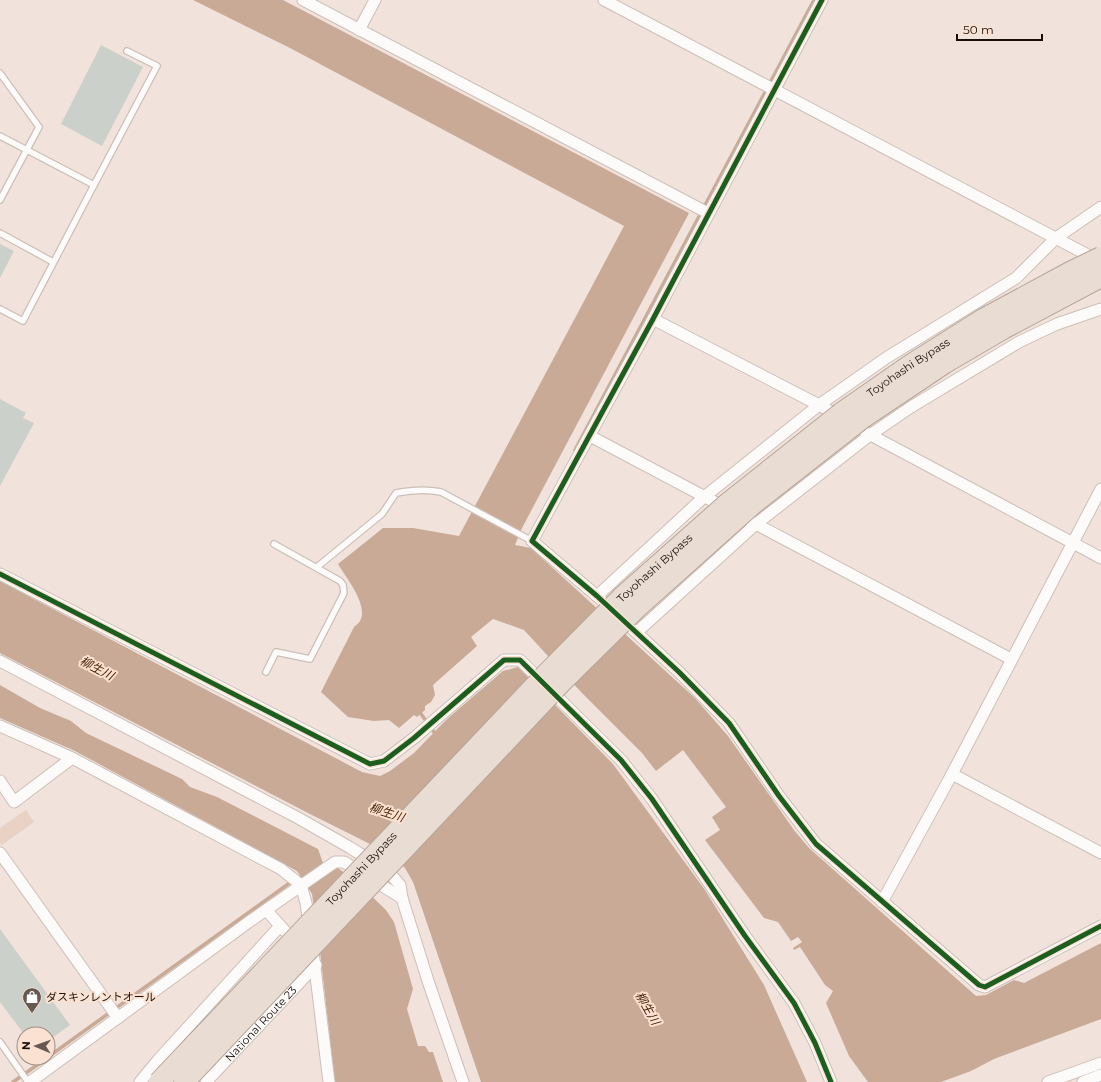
<svg xmlns="http://www.w3.org/2000/svg" width="1101" height="1082" viewBox="0 0 1101 1082" font-family="Montserrat,'Noto Sans JP',sans-serif">
<rect width="100%" height="100%" fill="#f1e3db"/>
<!-- green -->
<polygon fill="#e9d1c3" points="26,810 34,822 2,845 0,843 0,828"/>
<!-- water -->
<g fill="#c8aa96">
<path d="M193 0H283L689 213 522 528 515 545 531 548 695 698 728 736 794 830 809 848 976 996 986 995 1014 980 1024 983 1101 943V1019L994 1059 971 1071 941 1082H868L849 1056 826 1003 833 991 825 985 800 947 794 950 793 948 802 942 798 937 791 941 778 922 764 918 705 840 720 830 712 817 726 807 683 750 656 771 642 753 581 692 524 630 493 619 471 637 477 646 433 685 435 695 431 702 425 706V710L417 717 414 715 399 728 389 720 374 721 348 717 321 692 354 627C356 625 359 623 360 621 369 605 346 578 338 564L383 528H413L459 536 624 226 290 48Z"/>
<polygon points="0,581 362,772 380,776 390,771 414,753 447,719 503,671 518,667 613,764 705,890 764,985 807,1082 481,1082 413,882 405,868 390,854 308,813 0,653"/>
<polygon points="0,685 40,708 71,721 86,733 182,779 190,787 217,797 318,849 323,863 338,868 360,885 386,910 394,922 413,989 407,1009 418,1046 425,1046 429,1052 433,1052 443,1082 335,1082 318,934 312,894 297,871 75,751 0,718"/>
</g>
<g fill="none" stroke-linecap="round" stroke-linejoin="round">
<!-- stream -->
<g stroke="#c8aa96" stroke-width="3.5">
<polyline points="575,450 814,0"/>
<polyline points="419,711 436,735"/>
<polyline points="48,1057 291,882 305,875"/>
<polyline points="13,1082 47,1058"/>
</g>
</g>
<!-- building -->
<g fill="#ccd0ca">
<polygon points="101,45 143,67 102,146 61,124"/>
<polygon points="0,244 14,251 0,278"/>
<polygon points="0,399 26,413 23,418 34,423 0,486"/>
<polygon points="0,929 70,1025 48,1041 48,1034 24,1034 0,1002"/>
</g>
<g fill="none" stroke-linecap="round" stroke-linejoin="round">
<defs>
<g id="lane">
<polyline points="0,73 39,127 0,200"/>
<polyline points="0,136 94,185 23,321 0,309"/>
<polyline points="94,185 157,66 127,51"/>
<polyline points="0,233 53,262"/>
<path d="M317 567 382 514 396 493C412 490 426 489 441 492L532 541"/>
<polyline points="266,672 276,652 310,659 344,593 343,585 340,581 274,544"/>
<polyline points="0,1042 28,1082"/>
</g>
<g id="street">
<polyline points="303,0 708,213"/>
<polyline points="604,0 1099,261"/>
<polyline points="822,0 653,319 532,541 597,596 679,672 729,723 779,796 816,844 979,985 985,987 1101,926"/>
<polyline points="359,30 375,0"/>
<polyline points="653,319 819,405 840,417"/>
<polyline points="865,432 1101,558"/>
<polyline points="590,436 726,508"/>
<polyline points="750,521 1011,659"/>
<polyline points="0,574 370,764 384,761 414,738 504,660 520,660 621,760 652,799 745,936 794,1003 815,1043 831,1082"/>
<polyline points="597,596 704,497 819,405 886,358 1016,278 1056,238 1101,207"/>
<polyline points="637,632 756,524 870,435 911,407 1019,342 1057,324 1101,309"/>
<polyline points="0,661 300,819 349,847 381,867 394,878 400,885 402,898 428,981 463,1082"/>
<polyline points="0,726 72,758 281,869 301,885 306,903 309,925"/>
<polyline points="952,774 1101,853"/>
<polyline points="0,781 14,802 72,758"/>
<polyline points="0,853 118,1018"/>
<polyline points="882,902 952,774 1101,489"/>
<polyline points="267,911 285,931"/>
<polyline points="312,944 329,1082"/>
<polyline points="30,1082 253,919 335,862 344,862 402,898"/>
<polyline points="140,1082 159,1059 280,926"/>
<path id="s1" d="M206 1082 316 965"/>
<polyline points="1048,1082 1101,1063"/>
<polyline points="1083,1082 1101,1075"/>
</g>
</defs>
<!-- lane casing -->
<use href="#lane" stroke="#cbbfb8" stroke-width="8"/>
<!-- street casing -->
<use href="#street" stroke="#cbbfb8" stroke-width="13"/>
<!-- lane -->
<use href="#lane" stroke="#fdfbfa" stroke-width="5.5"/>
<!-- street -->
<use href="#street" stroke="#fdfbfa" stroke-width="11"/>
<defs>
<g id="highway-bridge">
<path id="s2" d="M159 1082 547 673 623 596 729 502 841 413 910 365 983 319 1070 272 1101 257"/>
<polyline points="184,1082 561,683 639,606 752,505 863,418 945,363 1003,329 1101,277"/>
</g>
</defs>
<!-- highway-bridge casing -->
<use href="#highway-bridge" stroke="#b6a498" stroke-width="22" stroke-linecap="butt"/>
<!-- highway-bridge -->
<use href="#highway-bridge" stroke="#e8dcd3" stroke-width="20"/>
<defs>
<g id="cycleway">
<polyline points="822,0 653,319 532,541 597,596 679,672 729,723 779,796 816,844 979,985 985,987 1101,926"/>
<polyline points="0,574 370,764 384,761 414,738 504,660 520,660 621,760 652,799 745,936 794,1003 815,1043 831,1082"/>
</g>
</defs>
<!-- cycleway casing -->
<use href="#cycleway" stroke="#fbe1d1" stroke-width="8"/>
<!-- cycleway -->
<use href="#cycleway" stroke="#1b5e20" stroke-width="5"/>
</g>
<!-- icons -->
<defs>
<symbol id="shop-pin" viewBox="-11 -11 22 30"><path d="M0 17L-7.5 6A9.5 9.5 0 1 1 7.5 6Z" fill="#655952" stroke="#fbe1d1"/><path d="M-5-2.5h2.3a2.7 3.5 0 0 1 5.4 0H5L5.5 6h-11ZM-1.5-2.5h3a1.5 2.3 0 0 0-3 0Z" fill="#fff"/></symbol>
</defs>
<g fill-rule="evenodd">
<use href="#shop-pin" x="21" y="986" width="22" height="30"/>
</g>
<g text-anchor="middle" dominant-baseline="central" stroke-width="4" stroke-linejoin="round" paint-order="stroke">
<!-- street labels -->
<g font-size="11" fill="#1a0f08" stroke="#fbe1d1">
<text stroke="none"><textPath href="#s2" startOffset="1038">Toyohashi Bypass</textPath></text>
<text stroke="none"><textPath href="#s2" startOffset="714">Toyohashi Bypass</textPath></text>
<text stroke="none"><textPath href="#s2" startOffset="294">Toyohashi Bypass</textPath></text>
<text stroke="none"><textPath href="#s1" startOffset="80">National Route 23</textPath></text>
</g>
<!-- poi labels -->
<g font-size="11" fill="#1a0f08" stroke="#fbe1d1" text-anchor="start">
<text x="46" y="997">ダスキンレントオール</text>
</g>
<!-- water labels -->
<g font-size="12" font-style="italic" fill="#452003" stroke="#fbe1d1">
<text transform="translate(97 668) rotate(28)">柳生川</text>
<text transform="translate(387 812) rotate(18)">柳生川</text>
<text transform="translate(648 1008) rotate(60)">柳生川</text>
</g>
</g>
<!-- north arrow -->
<g transform="translate(36 1046) rotate(272)"><circle r="19" fill="#fbe1d1" stroke="#a18d81"/>
<path d="M0-3L7 15L0 10L-7 15Z" fill="#655952"/>
<text y="-6" font-size="11" font-weight="bold" text-anchor="middle" fill="#1a0f08">N</text>
</g>
<!-- scale -->
<path d="M957 34v6h85v-6" fill="none" stroke="#1a0f08" stroke-width="2"/>
<text x="963" y="34" font-size="12" fill="#1a0f08" stroke="#fbe1d1" stroke-width="3" paint-order="stroke">50 m</text>
</svg>
